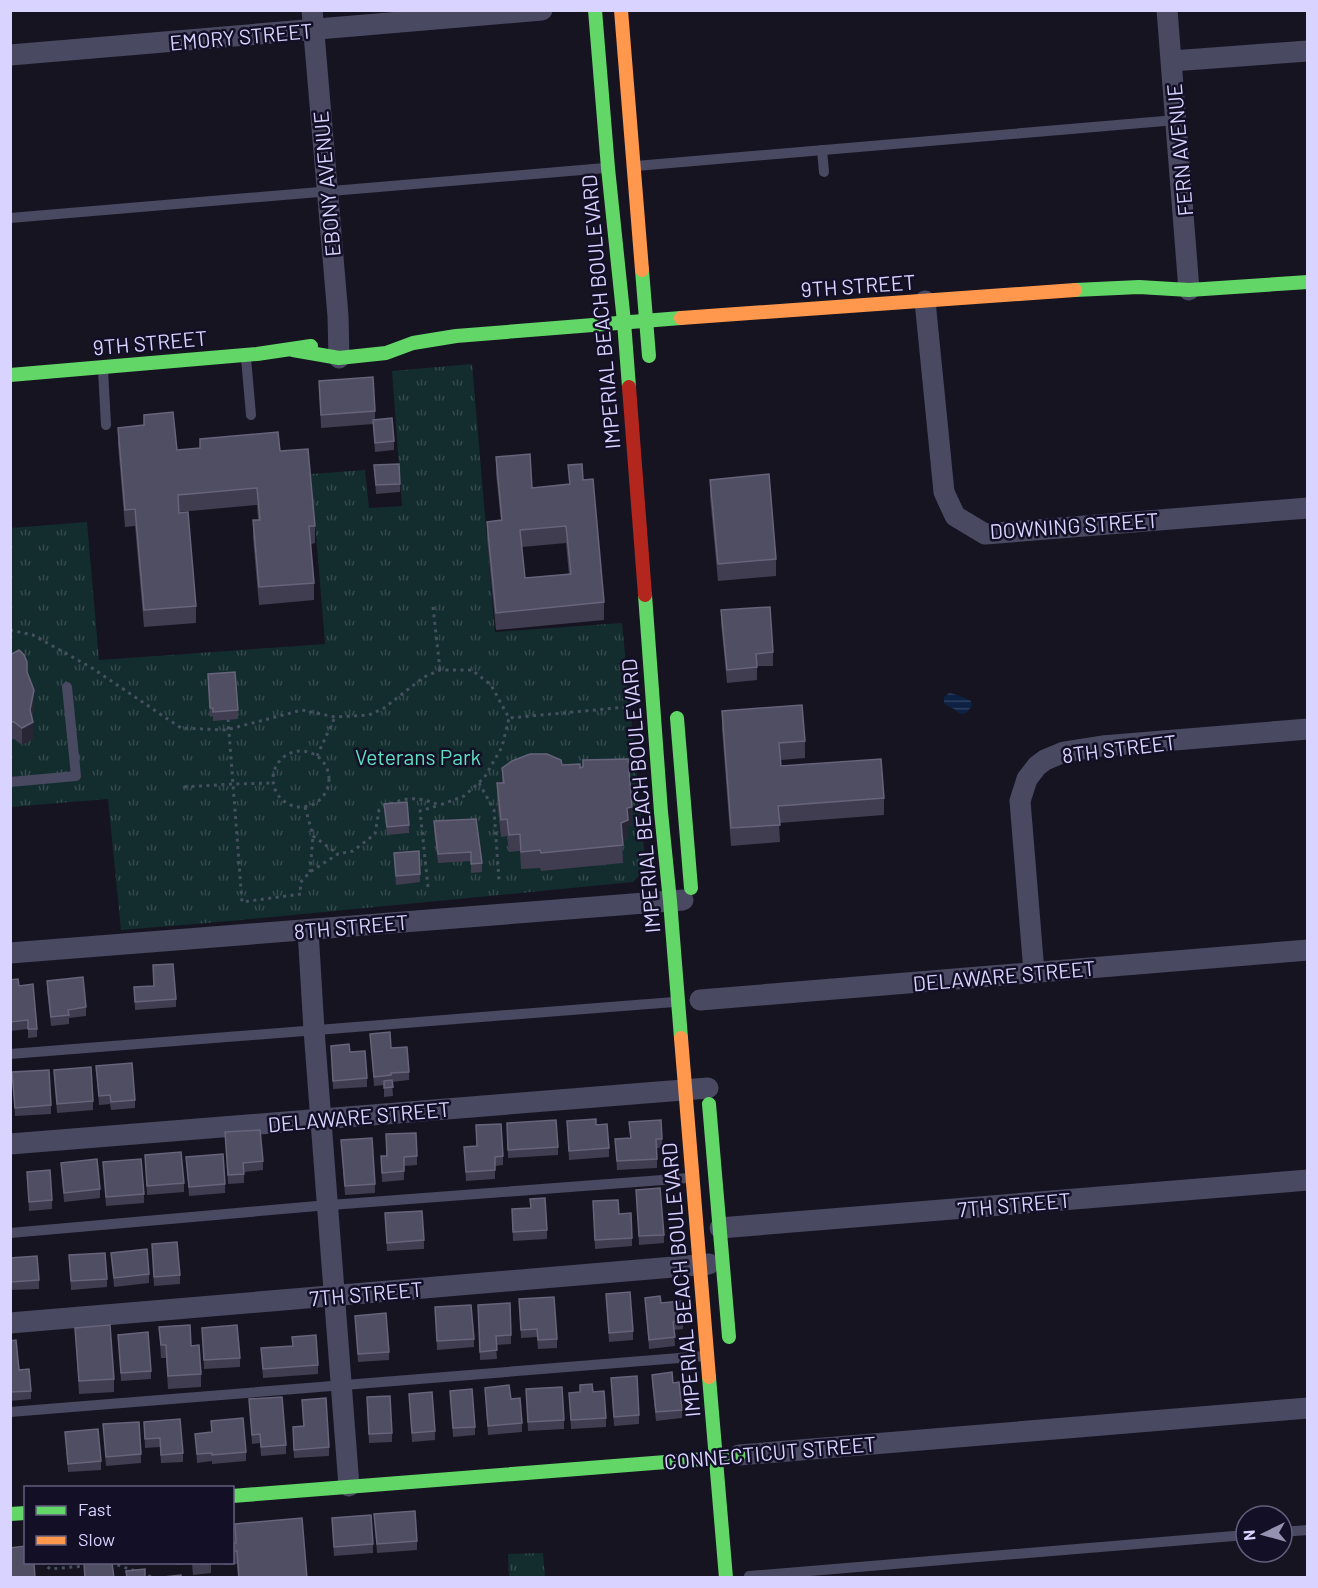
<svg xmlns="http://www.w3.org/2000/svg" width="1318" height="1588" viewBox="0 0 1318 1588" font-family="Barlow,sans-serif">
<defs>
<pattern id="park-tufts" width="24" height="20" patternUnits="userSpaceOnUse" patternTransform="scale(1.5)"><rect width="24" height="20" fill="#132c2d"/><path d="M3 7l-1-3M5 7V3M7 7l1-3M15 17l-1-3M17 17v-4M19 17l1-3" fill="none" stroke="#354a4c"/></pattern>
<pattern id="water-rules" width="6" height="5" patternUnits="userSpaceOnUse" patternTransform="scale(1.5)"><rect width="6" height="5" fill="#0d2144"/><path d="M0 2.5h6" fill="none" stroke="#304060"/></pattern>
</defs>
<rect width="100%" height="100%" fill="#161421"/>
<!-- park -->
<g fill="url(#park-tufts)">
<polygon points="472,364 495,632 622,623 646,868 633,882 231,921 121,930 108,799 11,807 11,528 87,522 99,660 325,644 311,474 365,470 369,508 402,506 392,371"/>
<polygon points="543,1553 545,1577 509,1577 508,1554"/>
</g>
<!-- water -->
<path fill="url(#water-rules)" d="M949 693C954 693 967 699 971 701L972 706 966 713 960 714 954 709 948 706 944 703V697Z"/>
<g fill="none" stroke-linecap="round" stroke-linejoin="round">
<!-- path -->
<g stroke="#44505f" stroke-width="3" stroke-dasharray="3 4.5" stroke-linecap="butt">
<polyline points="433,607 440,670"/>
<polyline points="10,630 33,635 92,668 181,728 226,730 302,710 335,717 369,715 384,708 424,677 440,670 472,670 491,685 509,718 627,707"/>
<path d="M228 719 242 902 301 894 300 883 310 872 338 854 353 851 375 834 379 810C403 797 413 795 440 805L464 796 484 778 502 747 509 718"/>
<circle cx="301" cy="779" r="28"/>
<polyline points="317,756 335,717"/>
<polyline points="479,783 494,810 499,880"/>
<polyline points="184,787 233,784 273,783"/>
<polyline points="305,807 313,836 338,854"/>
<polyline points="310,872 313,836"/>
<polyline points="428,887 420,811 440,805"/>
<polyline points="42,1562 50,1569 85,1566"/>
<polyline points="110,1564 115,1564 135,1571"/>
<polyline points="141,1573 154,1578"/>
</g>
<!-- lane -->
<g stroke="#4a4962" stroke-width="10">
<polyline points="822,150 824,172"/>
<polyline points="636,166 1176,120"/>
<polyline points="10,218 605,168"/>
<polyline points="246,358 251,415"/>
<polyline points="103,370 106,425"/>
<polyline points="10,782 76,776 67,687"/>
<polyline points="10,1054 674,1002"/>
<polyline points="10,1233 317,1206 689,1178"/>
<polyline points="10,1412 704,1356"/>
<polyline points="1282,1532 1308,1530"/>
<polyline points="749,1576 1246,1535"/>
</g>
<!-- street -->
<g stroke="#4a4962" stroke-width="21">
<polyline points="312,10 338,316 339,358"/>
<polyline points="1167,10 1189,290"/>
<polyline points="10,55 542,10"/>
<polyline points="1172,61 1308,51"/>
<polyline points="925,301 944,492 955,516 985,534 1308,508"/>
<polyline points="308,930 314,1030 349,1486"/>
<polyline points="10,953 683,900"/>
<polyline points="1034,972 1020,801 1027,779 1037,766 1045,760 1064,752 1102,746 1308,729"/>
<polyline points="700,1000 1308,950"/>
<polyline points="10,1144 708,1088"/>
<polyline points="720,1228 1308,1180"/>
<polyline points="10,1323 709,1264"/>
<polyline points="739,1455 1308,1408"/>
</g>
<!-- fast -->
<g stroke="#63d668" stroke-width="14">
<polyline points="595,10 608,168 624,322 629,387"/>
<polyline points="642,270 649,356"/>
<polyline points="1075,290 1139,287 1189,290 1308,282"/>
<polyline points="293,350 339,358 386,353 413,343 456,336 681,318"/>
<polyline points="10,375 257,354 311,346"/>
<polyline points="645,595 661,812 670,901 681,1038"/>
<polyline points="677,718 691,888"/>
<polyline points="709,1104 729,1337"/>
<polyline points="709,1377 726,1578"/>
<polyline points="232,1496 717,1458 739,1455"/>
<polyline points="10,1514 26,1513"/>
</g>
<!-- slow -->
<g stroke="#ff974d" stroke-width="14">
<polyline points="621,10 642,270"/>
<polyline points="681,318 1075,290"/>
<polyline points="681,1038 709,1377"/>
</g>
<!-- jam -->
<polyline stroke="#b3261e" stroke-width="14" points="629,387 645,595"/>
</g>
<!-- wall -->
<g fill="#403d50" fill-rule="evenodd">
<polygon points="319,381 375,411 375,420 394,441 394,450 375,452 373,424 321,428"/>
<polygon points="144,415 177,450 200,448 200,439 280,451 315,526 315,543 311,544 314,583 314,600 259,605 253,538 253,520 258,520 257,505 179,512 196,606 196,623 144,627 135,526 125,527 118,445 118,428 144,425"/>
<path d="M496 457 532 488 569 484 568 465 583 480 604 602V620L496 630 487 539V522L501 521 496 474ZM566 543 569 575 525 578 522 547Z"/>
<polygon points="374,465 400,484 400,492 376,494"/>
<polygon points="710,480 776,559 776,576 718,581 710,497"/>
<polygon points="721,610 773,652 773,666 757,666 757,680 727,683 721,623"/>
<polygon points="10,655 27,673 34,707 32,718 33,739 22,745 14,739 10,739"/>
<polygon points="208,674 238,710 238,719 213,721 213,716 210,717"/>
<polygon points="722,711 805,741 805,758 781,760 781,766 884,798 884,815 779,823 780,842 731,846 722,729"/>
<polygon points="583,760 632,824 628,825 628,838 622,840 623,863 541,871 540,868 521,869 520,851 509,852 507,836 501,837 497,800 497,783 502,783 502,768 562,765 580,768 583,767"/>
<polygon points="384,804 409,825 409,833 387,835"/>
<polygon points="476,819 482,863 482,872 471,873 471,861 438,863 434,830 434,821"/>
<polygon points="394,853 420,874 420,882 396,885"/>
<polygon points="153,965 176,999 176,1007 135,1010 134,987 154,986"/>
<polygon points="10,980 37,1029 37,1037 28,1038 28,1029 10,1031"/>
<polygon points="47,981 86,1007 86,1016 69,1018 69,1024 51,1026 47,990"/>
<polygon points="370,1034 391,1048 409,1072 409,1080 392,1082 393,1096 384,1097 384,1085 374,1086"/>
<polygon points="331,1046 350,1052 367,1078 367,1087 333,1089"/>
<polygon points="96,1066 135,1100 135,1108 111,1110 110,1104 99,1105"/>
<polygon points="54,1070 93,1101 93,1110 57,1113"/>
<polygon points="12,1072 51,1105 51,1114 15,1116"/>
<polygon points="567,1121 609,1148 609,1157 569,1160"/>
<polygon points="629,1122 662,1139 662,1148 657,1148 657,1168 617,1170 615,1139 630,1138"/>
<polygon points="507,1123 558,1147 558,1155 508,1158"/>
<polygon points="476,1125 503,1156 503,1165 495,1166 495,1179 466,1181 464,1147 477,1146"/>
<polygon points="225,1132 263,1161 263,1170 244,1172 244,1183 228,1184"/>
<polygon points="386,1134 417,1156 417,1165 404,1166 404,1180 382,1182 381,1156 386,1156"/>
<polygon points="341,1140 375,1184 375,1193 345,1195"/>
<polygon points="145,1155 184,1183 184,1192 147,1195"/>
<polygon points="186,1157 225,1184 225,1193 189,1196"/>
<polygon points="103,1162 144,1194 144,1203 106,1206"/>
<polygon points="61,1163 100,1189 100,1198 64,1202"/>
<polygon points="27,1172 52,1200 52,1209 29,1211"/>
<polygon points="636,1190 664,1235 664,1243 639,1245"/>
<polygon points="530,1199 547,1230 547,1239 513,1241 512,1209 530,1208"/>
<polygon points="593,1201 619,1214 632,1238 632,1246 595,1249"/>
<polygon points="385,1213 424,1240 424,1249 387,1251"/>
<polygon points="152,1244 180,1275 180,1284 154,1286"/>
<polygon points="111,1253 149,1274 149,1283 114,1287"/>
<polygon points="69,1255 107,1279 107,1287 71,1290"/>
<polygon points="10,1258 39,1280 39,1289 10,1290"/>
<polygon points="606,1294 633,1331 633,1340 609,1342"/>
<polygon points="645,1298 661,1303 683,1321 683,1329 674,1330 675,1346 649,1349"/>
<polygon points="519,1299 557,1339 557,1348 538,1349 537,1337 521,1338"/>
<polygon points="478,1305 511,1335 511,1344 496,1345 497,1359 480,1360"/>
<polygon points="435,1307 474,1339 474,1347 437,1350"/>
<polygon points="355,1316 389,1352 389,1360 358,1362"/>
<polygon points="159,1327 191,1346 201,1374 201,1387 168,1389 166,1358 161,1358"/>
<polygon points="75,1328 114,1379 114,1392 79,1394"/>
<polygon points="202,1328 240,1358 240,1367 204,1369"/>
<polygon points="118,1335 151,1371 151,1379 121,1381"/>
<polygon points="10,1341 19,1370 31,1391 31,1399 10,1401"/>
<polygon points="292,1346 318,1365 318,1374 263,1378 261,1348"/>
<polygon points="652,1375 673,1383 682,1410 682,1418 656,1421 652,1383"/>
<polygon points="611,1378 639,1415 639,1424 614,1426"/>
<polygon points="485,1388 511,1399 522,1423 522,1432 488,1435"/>
<polygon points="526,1389 564,1420 564,1429 528,1431"/>
<polygon points="450,1391 475,1427 475,1435 453,1437"/>
<polygon points="593,1392 606,1418 606,1427 571,1429 569,1393"/>
<polygon points="409,1394 435,1431 435,1440 412,1442"/>
<polygon points="367,1397 392,1433 392,1442 369,1443"/>
<polygon points="249,1399 286,1445 286,1454 261,1456 260,1443 252,1444"/>
<polygon points="302,1400 329,1447 329,1456 294,1458 293,1427 303,1426"/>
<polygon points="211,1421 246,1452 246,1461 212,1464 212,1461 197,1463 195,1434 211,1432"/>
<polygon points="144,1422 183,1453 183,1462 161,1463 160,1447 145,1448"/>
<polygon points="103,1424 141,1454 141,1463 106,1466"/>
<polygon points="65,1432 101,1461 101,1470 68,1472"/>
<polygon points="374,1514 417,1541 417,1550 377,1553"/>
<polygon points="332,1518 373,1544 373,1553 334,1556"/>
<polygon points="235,1524 307,1578 238,1578 237,1564 224,1565 223,1563 232,1563 232,1543 235,1543"/>
<polygon points="175,1563 219,1563 211,1563 211,1573 193,1575 192,1564 176,1565"/>
</g>
<!-- shaded-wall -->
<g fill="#282635">
<polygon points="34,690 34,707 31,723 33,722 33,739 22,745 22,728 30,710"/>
<polygon points="632,807 632,824 628,825 628,838 621,840 621,823 627,808"/>
</g>
<!-- building -->
<g fill="#504e63" stroke="#66637b" stroke-width="1.5" fill-rule="evenodd">
<polygon points="373,377 375,411 321,415 319,381"/>
<polygon points="173,412 177,450 200,448 200,439 278,432 280,451 308,449 315,526 309,526 314,583 259,587 253,520 260,520 257,488 178,495 179,513 188,512 196,606 144,610 135,509 125,510 118,428 144,425 144,415"/>
<polygon points="392,418 394,441 375,443 373,420"/>
<path d="M530 454 532 488 570 484 568 465 582 464 583 480 593 479 604 602 496 613 487 522 502 520 496 457ZM566 526 571 574 525 578 520 530Z"/>
<polygon points="399,464 400,484 376,485 374,465"/>
<polygon points="769,474 776,559 718,564 710,480"/>
<polygon points="770,607 773,652 756,654 757,667 727,670 721,610"/>
<polygon points="19,650 24,655 27,662 27,672 34,690 30,710 33,722 22,728 14,722 10,722 10,655"/>
<polygon points="235,672 238,710 213,712 213,708 210,708 208,674"/>
<polygon points="802,705 805,741 779,743 781,766 881,759 884,798 778,806 780,825 731,828 722,711"/>
<polygon points="530,754 547,754 561,760 562,765 580,764 580,768 583,767 583,760 628,759 632,807 627,808 628,820 621,823 623,845 541,853 540,850 521,852 520,834 509,835 507,819 501,820 497,783 504,783 502,768 512,761"/>
<polygon points="407,802 409,825 387,827 384,804"/>
<polygon points="476,819 482,863 471,864 471,852 438,854 434,821"/>
<polygon points="419,851 420,874 396,876 394,853"/>
<polygon points="173,964 176,999 135,1002 134,987 154,986 153,965"/>
<polygon points="83,977 86,1007 68,1010 69,1015 51,1017 47,981"/>
<polygon points="18,979 19,986 33,984 37,1029 28,1029 28,1020 10,1022 10,980"/>
<polygon points="390,1032 391,1048 407,1047 409,1072 391,1073 391,1075 374,1077 370,1034"/>
<polygon points="349,1044 350,1052 365,1051 367,1078 333,1081 331,1046"/>
<polygon points="132,1063 135,1100 111,1102 110,1095 99,1096 96,1066"/>
<polygon points="91,1067 93,1101 57,1104 54,1070"/>
<polygon points="49,1070 51,1105 15,1108 12,1072"/>
<polygon points="392,1080 393,1087 384,1088 384,1081"/>
<polygon points="596,1119 596,1125 607,1124 609,1148 569,1151 567,1121"/>
<polygon points="556,1120 558,1147 508,1150 507,1123"/>
<polygon points="661,1120 662,1139 656,1139 657,1159 617,1161 615,1139 631,1138 629,1122"/>
<polygon points="501,1124 503,1156 495,1157 495,1170 466,1172 464,1147 477,1146 476,1125"/>
<polygon points="260,1130 263,1161 243,1163 244,1174 228,1175 225,1132"/>
<polygon points="416,1133 417,1156 404,1157 404,1171 382,1173 381,1156 387,1156 386,1134"/>
<polygon points="372,1138 375,1184 345,1186 341,1140"/>
<polygon points="181,1152 184,1183 147,1186 145,1155"/>
<polygon points="223,1154 225,1184 189,1187 186,1157"/>
<polygon points="97,1159 100,1189 64,1193 61,1163"/>
<polygon points="141,1159 144,1194 106,1197 103,1162"/>
<polygon points="50,1170 52,1200 29,1202 27,1172"/>
<polygon points="660,1188 664,1235 639,1236 636,1190"/>
<polygon points="545,1198 547,1230 513,1232 512,1209 531,1208 530,1199"/>
<polygon points="618,1200 619,1214 631,1213 632,1238 595,1240 593,1201"/>
<polygon points="422,1211 424,1240 387,1243 385,1213"/>
<polygon points="177,1242 180,1275 154,1277 152,1244"/>
<polygon points="147,1249 149,1274 114,1278 111,1253"/>
<polygon points="105,1253 107,1279 71,1281 69,1255"/>
<polygon points="37,1256 39,1280 10,1282 10,1258"/>
<polygon points="630,1292 633,1331 609,1333 606,1294"/>
<polygon points="660,1296 661,1303 681,1301 683,1321 673,1322 675,1337 649,1340 645,1298"/>
<polygon points="554,1297 557,1339 538,1340 537,1329 521,1330 519,1299"/>
<polygon points="510,1303 511,1335 496,1336 497,1350 480,1352 478,1305"/>
<polygon points="471,1305 474,1339 437,1341 435,1307"/>
<polygon points="386,1313 389,1352 358,1354 355,1316"/>
<polygon points="110,1325 114,1379 79,1381 75,1328"/>
<polygon points="190,1325 191,1346 199,1345 201,1374 168,1376 166,1345 161,1345 159,1327"/>
<polygon points="237,1325 240,1358 204,1360 202,1328"/>
<polygon points="148,1332 151,1371 121,1373 118,1335"/>
<polygon points="316,1335 318,1365 263,1369 261,1348 293,1346 292,1337"/>
<polygon points="16,1340 19,1370 29,1369 31,1391 10,1392 10,1341"/>
<polygon points="672,1372 673,1383 679,1382 682,1410 656,1412 652,1375"/>
<polygon points="637,1376 639,1415 614,1417 611,1378"/>
<polygon points="592,1384 593,1392 604,1391 606,1418 571,1420 569,1393 580,1392 580,1385"/>
<polygon points="509,1385 511,1399 520,1398 522,1423 488,1426 485,1388"/>
<polygon points="562,1387 564,1420 528,1422 526,1389"/>
<polygon points="472,1389 475,1427 453,1428 450,1391"/>
<polygon points="432,1392 435,1431 412,1433 409,1394"/>
<polygon points="390,1396 392,1433 369,1434 367,1397"/>
<polygon points="282,1397 286,1445 261,1447 260,1434 252,1435 249,1399"/>
<polygon points="326,1398 329,1447 294,1450 293,1427 304,1426 302,1400"/>
<polygon points="243,1418 246,1452 212,1455 212,1453 197,1454 195,1434 212,1432 211,1421"/>
<polygon points="180,1419 183,1453 161,1455 160,1438 145,1439 144,1422"/>
<polygon points="139,1422 141,1454 106,1457 103,1424"/>
<polygon points="98,1429 101,1461 68,1464 65,1432"/>
<polygon points="415,1511 417,1541 377,1544 374,1514"/>
<polygon points="371,1515 373,1544 334,1547 332,1518"/>
<polygon points="302,1518 307,1578 239,1578 237,1551 232,1551 232,1543 236,1543 235,1524"/>
<polygon points="26,1546 26,1563 34,1563 35,1578 10,1578 10,1548"/>
<polygon points="84,1563 112,1563 114,1578 85,1578"/>
<polygon points="145,1569 145,1578 127,1578 126,1571"/>
<polygon points="181,1575 181,1578 154,1578"/>
</g>
<g text-anchor="middle" dominant-baseline="central" stroke-width="5" stroke-linejoin="round" paint-order="stroke">
<!-- street labels -->
<g font-size="21" fill="#d9d4ff" stroke="#130f26">
<text transform="translate(241 36) rotate(-5)">EMORY STREET</text>
<text transform="translate(1179 150) rotate(-95)">FERN AVENUE</text>
<text transform="translate(326 184) rotate(-95)">EBONY AVENUE</text>
<text transform="translate(858 285) rotate(-4)">9TH STREET</text>
<text transform="translate(600 312) rotate(-95)">IMPERIAL BEACH BOULEVARD</text>
<text transform="translate(150 342) rotate(-5)">9TH STREET</text>
<text transform="translate(1074 525) rotate(-4)">DOWNING STREET</text>
<text transform="translate(1119 748) rotate(-7)">8TH STREET</text>
<text transform="translate(640 796) rotate(-95)">IMPERIAL BEACH BOULEVARD</text>
<text transform="translate(351 926) rotate(-5)">8TH STREET</text>
<text transform="translate(1004 975) rotate(-5)">DELAWARE STREET</text>
<text transform="translate(359 1116) rotate(-5)">DELAWARE STREET</text>
<text transform="translate(1014 1204) rotate(-5)">7TH STREET</text>
<text transform="translate(680 1280) rotate(-95)">IMPERIAL BEACH BOULEVARD</text>
<text transform="translate(366 1293) rotate(-5)">7TH STREET</text>
<text transform="translate(770 1452) rotate(-5)">CONNECTICUT STREET</text>
</g>
<!-- park labels -->
<g font-size="21" fill="#5fe0c0" stroke="#130f26">
<text x="418" y="756">Veterans Park</text>
</g>
</g>
<!-- border -->
<rect width="1318" height="1588" fill="none" stroke="#d9d4ff" stroke-width="24"/>
<!-- legend -->
<rect x="24" y="1486" width="210" height="78" fill="#130f26" stroke="#625e7d" stroke-width="1.5"/>
<rect x="36" y="1506" width="30" height="9" fill="#63d668" stroke="#625e7d" stroke-width="1.5"/>
<text x="78" y="1516" font-size="18" fill="#d9d4ff">Fast</text>
<rect x="36" y="1536" width="30" height="9" fill="#ff974d" stroke="#625e7d" stroke-width="1.5"/>
<text x="78" y="1546" font-size="18" fill="#d9d4ff">Slow</text>
<!-- north arrow -->
<g transform="translate(1264 1534) rotate(265)"><circle r="28" fill="#130f26" stroke="#625e7d" stroke-width="1.5"/>
<path d="M0-4.5L10 22L0 15L-10 22Z" fill="#9591b1"/>
<text y="-9" font-size="16" font-weight="bold" text-anchor="middle" fill="#d9d4ff">N</text>
</g>
</svg>
